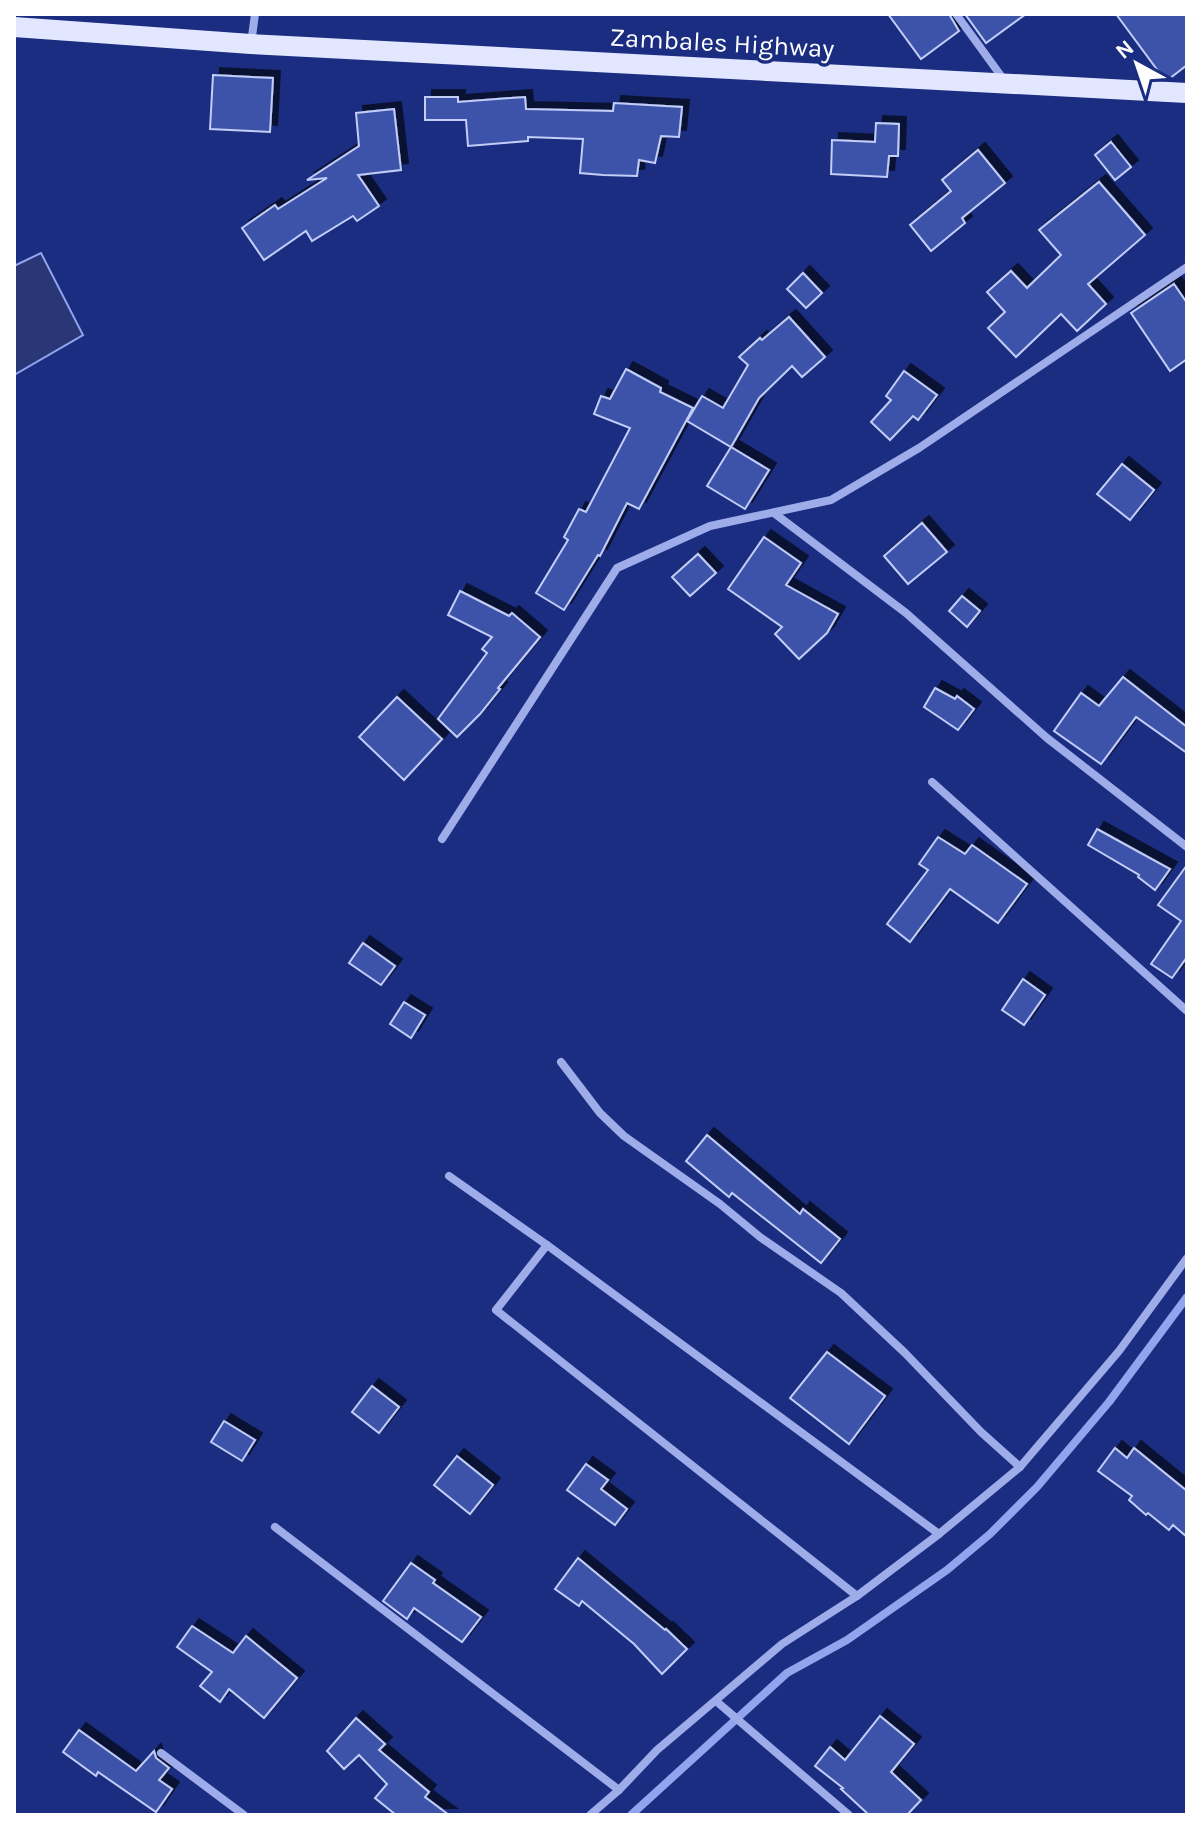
<svg xmlns="http://www.w3.org/2000/svg" width="1201" height="1829" viewBox="0 0 1201 1829" font-family="Karla,sans-serif">
<defs>
<filter id="shadow"><feDropShadow dx="7" dy="-7" stdDeviation="0" flood-color="#0009"/></filter>
</defs>
<rect width="100%" height="100%" fill="#1a2d81"/>
<!-- water -->
<polygon fill="#293777" stroke="#91a4ed" stroke-width="2" points="41,253 83,335 14,375 14,266"/>
<g fill="none" stroke-linecap="round" stroke-linejoin="round">
<!-- stream -->
<polyline stroke="#91a4ed" stroke-width="8" points="631,1815 787,1673 847,1640 947,1570 990,1534 1037,1487 1109,1402 1187,1297"/>
</g>
<!-- building -->
<g fill="#3e53a9" stroke="#c2cdf8" stroke-width="2" filter="url(#shadow)">
<polygon points="888,14 949,14 959,31 921,59"/>
<polygon points="965,14 1026,14 986,43"/>
<polygon points="1116,14 1187,14 1187,65 1169,79 1164,79"/>
<polygon points="213,75 273,78 270,132 210,129"/>
<polygon points="425,97 458,97 458,102 525,97 526,109 613,111 614,103 682,107 679,137 661,136 655,163 639,160 637,176 603,175 580,173 583,139 528,137 528,141 468,146 466,120 425,120"/>
<polygon points="394,109 401,170 358,175 379,206 357,221 353,216 312,241 306,231 264,260 242,228 275,205 278,209 327,178 307,180 359,146 356,113"/>
<polygon points="876,123 899,124 898,156 889,156 887,177 831,174 832,140 875,142"/>
<polygon points="1111,142 1131,167 1115,180 1095,155"/>
<polygon points="978,150 1005,183 962,218 965,223 931,251 910,225 951,191 942,180"/>
<polygon points="1099,182 1145,235 1088,284 1106,304 1077,331 1061,314 1016,357 988,328 1005,312 987,292 1011,271 1027,288 1061,255 1039,230"/>
<polygon points="803,273 822,293 806,308 787,289"/>
<polygon points="1174,284 1187,303 1187,359 1170,371 1131,313"/>
<polygon points="789,317 825,357 802,377 792,366 759,398 731,447 687,421 702,396 723,408 748,365 739,357 760,338 762,340"/>
<polygon points="626,369 661,388 660,392 693,408 639,509 627,503 600,556 598,555 564,610 536,593 568,540 564,537 579,509 586,512 630,428 594,414 601,396 610,399"/>
<polygon points="904,371 937,395 918,420 913,416 890,440 871,422 891,400 886,396"/>
<polygon points="731,447 769,470 745,509 707,486"/>
<polygon points="1122,464 1154,490 1130,520 1097,494"/>
<polygon points="922,523 947,552 908,584 884,556"/>
<polygon points="764,537 801,563 786,585 838,614 827,633 799,659 775,634 782,627 728,589"/>
<polygon points="698,554 716,573 690,596 672,577"/>
<polygon points="460,591 509,616 512,613 540,637 498,688 500,689 480,714 457,737 438,719 487,653 482,649 492,637 448,615"/>
<polygon points="962,596 980,611 967,627 949,611"/>
<polygon points="1123,677 1187,727 1187,753 1136,717 1101,764 1054,731 1081,693 1099,706"/>
<polygon points="935,688 955,699 957,696 974,709 958,730 924,707"/>
<polygon points="397,697 442,739 404,780 359,737"/>
<polygon points="1097,829 1170,869 1155,890 1138,877 1139,875 1088,845"/>
<polygon points="938,837 965,854 972,845 1027,884 998,923 950,889 910,942 887,924 928,870 919,864"/>
<polygon points="1187,865 1187,957 1172,978 1151,964 1181,921 1158,905"/>
<polygon points="363,943 395,966 381,985 349,963"/>
<polygon points="1023,979 1045,995 1024,1025 1002,1010"/>
<polygon points="404,1002 425,1015 411,1038 390,1024"/>
<polygon points="707,1135 800,1214 803,1209 840,1239 821,1263 732,1193 729,1197 686,1161"/>
<polygon points="827,1352 885,1396 849,1444 790,1398"/>
<polygon points="372,1386 399,1407 379,1433 352,1412"/>
<polygon points="224,1421 255,1440 242,1461 211,1442"/>
<polygon points="1115,1448 1127,1458 1134,1448 1187,1491 1187,1537 1173,1525 1169,1530 1148,1513 1146,1515 1129,1500 1132,1496 1098,1471"/>
<polygon points="457,1456 493,1485 470,1514 434,1485"/>
<polygon points="586,1464 608,1480 601,1489 627,1509 615,1525 567,1490"/>
<polygon points="578,1558 665,1630 666,1629 687,1649 662,1674 634,1644 582,1601 579,1606 555,1589"/>
<polygon points="411,1563 435,1580 433,1583 481,1617 462,1642 414,1608 407,1619 383,1601"/>
<polygon points="192,1626 233,1653 246,1636 297,1678 264,1718 229,1689 220,1702 200,1686 212,1672 177,1647"/>
<polygon points="880,1716 914,1744 891,1772 921,1800 907,1815 869,1815 841,1789 843,1788 815,1766 830,1747 845,1760"/>
<polygon points="356,1718 385,1744 379,1750 429,1792 425,1797 449,1815 396,1815 375,1798 387,1784 359,1755 344,1769 327,1751"/>
<polygon points="79,1730 136,1771 154,1751 156,1758 169,1768 159,1780 172,1789 156,1812 98,1772 96,1776 63,1752"/>
</g>
<g fill="none" stroke-linecap="round" stroke-linejoin="round">
<!-- street -->
<g stroke="#9eadea" stroke-width="8">
<polyline points="956,14 1004,80"/>
<polyline points="251,44 255,14"/>
<polyline points="774,513 906,613 1047,738 1187,847"/>
<polyline points="932,782 1187,1011"/>
<polyline points="442,839 617,568 710,526 831,500 919,448 1187,267"/>
<polyline points="561,1062 600,1113 624,1136 720,1204 760,1237 841,1293 905,1353 981,1432 1020,1467"/>
<polyline points="449,1176 547,1245 939,1534"/>
<polyline points="547,1245 496,1310 857,1596"/>
<polyline points="275,1527 619,1790"/>
<polyline points="716,1701 849,1815"/>
<polyline points="161,1753 244,1815"/>
<polyline points="590,1815 619,1790 657,1750 782,1644 857,1596 939,1534 1020,1467 1119,1351 1187,1258"/>
</g>
<!-- primary -->
<polyline stroke="#e2e6ff" stroke-width="20" points="14,27 251,44 1187,93"/>
</g>
<g text-anchor="middle" dominant-baseline="central" stroke-width="7" stroke-linejoin="round" paint-order="stroke">
<!-- street labels -->
<g font-size="26" fill="#fff" stroke="#1a2d81">
<text transform="translate(722 43) rotate(3)">Zambales Highway</text>
</g>
</g>
<!-- border -->
<rect width="1201" height="1829" fill="none" stroke="#ffffff" stroke-width="32"/>
<!-- north arrow -->
<g transform="translate(1137 64) rotate(320)" stroke="#1a2d81" stroke-width="6" paint-order="stroke">
<path d="M0-6L14 30L0 20L-14 30Z" fill="#ffffff"/>
<text y="-12" font-size="22" font-weight="bold" text-anchor="middle" fill="#ffffff">N</text>
</g>
</svg>
